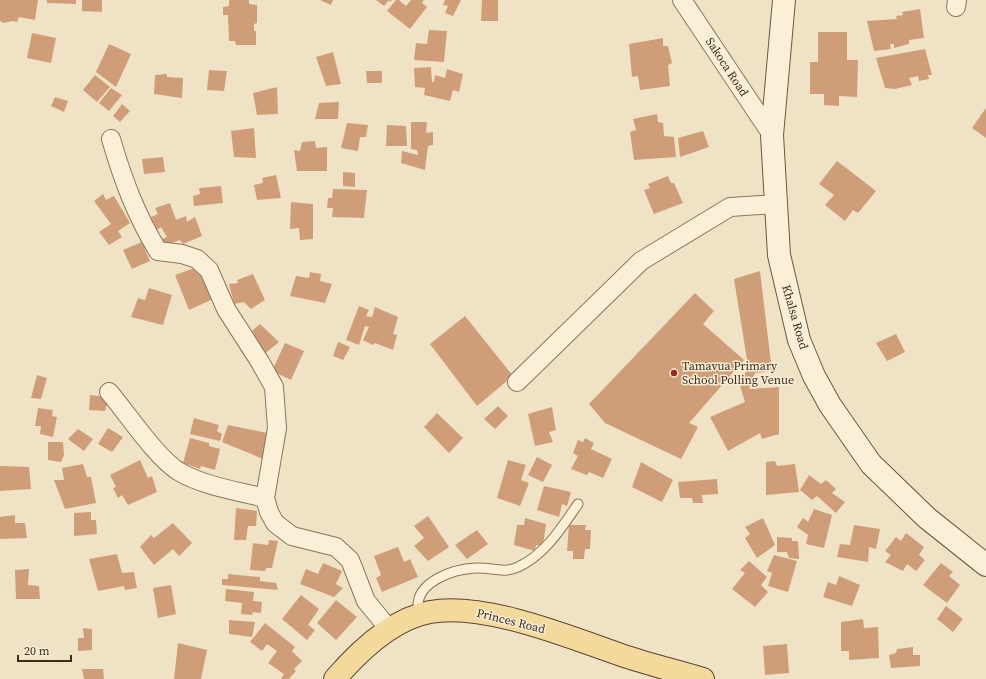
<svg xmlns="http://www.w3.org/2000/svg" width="986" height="679" viewBox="0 0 986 679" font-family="'Source Serif 4',serif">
<rect width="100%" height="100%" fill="#f0e3c5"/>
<!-- building -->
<g fill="#cf9e79">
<polygon points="0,0 38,0 35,20 19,17 17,22 13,21 3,23 0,21"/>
<polygon points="47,0 76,0 76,4 47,3"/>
<polygon points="82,0 102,0 102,12 82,11"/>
<polygon points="229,0 249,0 249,4 257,5 257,23 254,24 254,31 256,31 256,45 236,45 235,41 229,41 228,15 223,15 223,7 229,6"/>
<polygon points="320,0 333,0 331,5"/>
<polygon points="376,0 392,0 390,2 389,0 384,6"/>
<polygon points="396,0 399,0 406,6 411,0 424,0 422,3 427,7 410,29 387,11"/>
<polygon points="445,0 461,0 453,16 445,13 448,6 443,5"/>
<polygon points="482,0 498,0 498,21 481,21"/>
<polygon points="920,9 924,38 909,40 909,44 894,48 894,44 890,44 891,49 874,51 867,21 897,19 896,16 903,15 902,12"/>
<polygon points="429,30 447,31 444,62 414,60 416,43 427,44"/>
<polygon points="818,32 847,32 847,60 858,60 857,97 839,96 839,106 824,105 824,94 810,94 810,62 818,62"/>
<polygon points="32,33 56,38 51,63 27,58"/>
<polygon points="663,38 663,46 668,46 672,63 668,65 670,86 640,90 638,76 632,77 629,44"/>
<polygon points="109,44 131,54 116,87 96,72"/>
<polygon points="925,49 932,75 928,75 929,79 919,81 918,76 909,78 912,85 895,89 885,88 876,58"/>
<polygon points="333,52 341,84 326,86 316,57"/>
<polygon points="431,67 432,82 434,82 435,75 445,78 447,69 463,74 459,92 453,90 450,101 424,95 425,88 415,87 414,68"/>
<polygon points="209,70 227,71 224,91 207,90"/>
<polygon points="366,71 382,71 382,83 367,83"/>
<polygon points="167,74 167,77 183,78 182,98 154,94 155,75"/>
<polygon points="95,75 110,87 97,102 83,90"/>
<polygon points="277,87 278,114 257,115 253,93"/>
<polygon points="111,88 122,95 109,111 99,103"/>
<polygon points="55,97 68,101 64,112 51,106"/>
<polygon points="339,102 338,119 315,119 319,103"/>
<polygon points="122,104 130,111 120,122 113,116"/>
<polygon points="986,108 986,138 972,128"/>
<polygon points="657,114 658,122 663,123 664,136 674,137 676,157 634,160 630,132 636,130 633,119"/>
<polygon points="411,122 427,122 426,133 433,132 433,145 428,146 425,170 401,163 402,151 418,155 417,150 411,149"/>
<polygon points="347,123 368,125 366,137 360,137 358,151 341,148"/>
<polygon points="387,125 406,126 407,146 386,146"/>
<polygon points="254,128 256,158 234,157 231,131"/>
<polygon points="703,131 709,147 680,157 678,138"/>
<polygon points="315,141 316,148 327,147 327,171 297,171 294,150 300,151 302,142"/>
<polygon points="163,157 165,172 144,174 142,159"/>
<polygon points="837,161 876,191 858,213 853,210 845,221 825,205 834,195 819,184"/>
<polygon points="343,172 355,173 355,187 343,186"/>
<polygon points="276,175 281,198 257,200 254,185 263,183 262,178"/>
<polygon points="668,176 671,183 674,183 683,203 654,214 644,190 650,188 648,184"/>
<polygon points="221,186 223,203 194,206 193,196 200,194 199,188"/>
<polygon points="333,189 367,190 364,218 332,217 333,208 327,208 328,198 332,198"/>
<polygon points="103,194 106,200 114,196 130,223 118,231 122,237 109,245 99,232 111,224 94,201"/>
<polygon points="291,202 313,204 313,239 300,240 299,228 290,229"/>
<polygon points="170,203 176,220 186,216 187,222 195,217 202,236 183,244 180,240 163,246 160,240 167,237 161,227 157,230 151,217 158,214 155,208"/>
<polygon points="142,242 150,261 132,269 123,250"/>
<polygon points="200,266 213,299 189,310 175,275"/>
<polygon points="760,271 772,371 755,373 749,389 779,387 779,434 762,439 760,433 728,451 710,417 745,402 740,386 748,366 734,279"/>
<polygon points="310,272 321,274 320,281 332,284 325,303 290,296 296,276 309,278"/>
<polygon points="253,274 265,300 251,309 244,302 234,304 229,284 238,283 237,280"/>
<polygon points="149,288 172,295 163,325 131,317 138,298 145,300"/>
<polygon points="695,293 714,311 703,324 744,360 689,423 698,427 681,459 605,423 589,404"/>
<polygon points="359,306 369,310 366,316 372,317 375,307 398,317 393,334 397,335 393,350 375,343 373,345 363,340 369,327 365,326 359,345 346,340"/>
<polygon points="465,316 513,376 477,406 430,344"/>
<polygon points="260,324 279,342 262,356 247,335"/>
<polygon points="896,334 905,352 887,361 876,343"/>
<polygon points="338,342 350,347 343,360 333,356"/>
<polygon points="285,343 304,351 291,380 272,371"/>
<polygon points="37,375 47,378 41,399 31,398"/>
<polygon points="90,395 109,397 105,411 89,410"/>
<polygon points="498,406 508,416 495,429 484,419"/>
<polygon points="552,407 556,430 549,432 553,442 535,446 528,414"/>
<polygon points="38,408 53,410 52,416 57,417 53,437 40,434 41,426 35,426"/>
<polygon points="437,413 463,438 449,453 424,427"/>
<polygon points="194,418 219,425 217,431 222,434 220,441 190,434"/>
<polygon points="228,425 272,434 263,459 222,442"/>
<polygon points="108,428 123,437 112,452 98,444"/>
<polygon points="78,429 93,439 84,451 68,439"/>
<polygon points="190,438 209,443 209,446 220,449 215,470 201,466 200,469 183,463"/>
<polygon points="585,438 594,443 591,449 612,459 603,478 589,472 587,475 571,469 578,456 573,453 578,440 583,442"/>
<polygon points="48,442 63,442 64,455 61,462 48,460"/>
<polygon points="537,457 552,465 543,482 528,475"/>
<polygon points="140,460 148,478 152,476 157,492 128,505 122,495 118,498 113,488 116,487 110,475"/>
<polygon points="508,460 526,465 521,480 529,483 520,506 497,498"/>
<polygon points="775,461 777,466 795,464 799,492 766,495 766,462"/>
<polygon points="641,462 673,480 662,502 632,487"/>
<polygon points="83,464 87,477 91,477 96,503 65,509 54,480 64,480 62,468"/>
<polygon points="0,466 29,467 31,489 0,491"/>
<polygon points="809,475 821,484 826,480 836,489 832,493 845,502 836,513 817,496 812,500 800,490"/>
<polygon points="717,479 718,494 702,495 703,503 693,503 692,498 680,498 678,482"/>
<polygon points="544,486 571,492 567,506 562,504 559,517 537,510"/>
<polygon points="236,508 257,511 256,526 248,526 246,540 234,540"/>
<polygon points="814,509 832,515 824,548 806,544 808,535 797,527 803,518 808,522"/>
<polygon points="91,512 91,520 96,520 97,534 74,536 74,513"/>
<polygon points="15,515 15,523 25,523 27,538 0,539 0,517"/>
<polygon points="428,516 449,547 428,561 414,546 424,538 414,526"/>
<polygon points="525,518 546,524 543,546 536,545 535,551 514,545 517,525 524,525"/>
<polygon points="763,518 775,545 757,558 745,538 750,534 745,527"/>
<polygon points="173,523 192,543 179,556 173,549 154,565 140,547 151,535 154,538"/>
<polygon points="569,525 586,525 585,530 591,530 590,549 585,549 584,559 573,559 573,551 567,551"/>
<polygon points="854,525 880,529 876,549 869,547 868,562 837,557 840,544 850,545"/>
<polygon points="477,530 488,544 467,559 455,545"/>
<polygon points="906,533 924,547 919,555 925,560 916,571 907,564 903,571 885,562 891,555 885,551 896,537 901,541"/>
<polygon points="777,537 792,538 792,541 798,541 799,559 789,558 787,552 777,552"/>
<polygon points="269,540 278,541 272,568 266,568 265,571 250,570 253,543 268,545"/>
<polygon points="398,547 404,562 410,559 418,577 382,592 376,578 381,575 374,556"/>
<polygon points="117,554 122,573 134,572 137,588 125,590 124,586 98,591 89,559"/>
<polygon points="774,555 797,561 788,592 768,586 772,573 767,571"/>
<polygon points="749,561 767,577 761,585 768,592 755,607 732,589 745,573 740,570"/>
<polygon points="323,563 342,571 336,584 343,588 334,597 300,584 306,569 318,574"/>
<polygon points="941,563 953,572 949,576 960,585 947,603 923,585"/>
<polygon points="29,569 28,585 39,586 40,599 16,599 15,570"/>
<polygon points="228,574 260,577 260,581 276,583 278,590 222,585 222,579 228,579"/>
<polygon points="839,576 860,585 852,606 823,597 828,582 836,585"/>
<polygon points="171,585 176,614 158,618 153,588"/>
<polygon points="226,589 254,592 253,601 262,602 261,613 253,612 252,615 241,614 242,603 225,601"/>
<polygon points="301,595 319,609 308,625 315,630 307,640 282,619"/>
<polygon points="336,600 357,617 336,640 317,623"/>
<polygon points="946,606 963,619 953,632 937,619"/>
<polygon points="863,619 864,628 878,627 879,658 849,660 849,651 841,651 841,622"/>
<polygon points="229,620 255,622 252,637 229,634"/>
<polygon points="265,623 295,647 292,651 302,661 294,669 296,671 289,679 281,679 284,674 268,663 277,651 267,644 262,651 250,642"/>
<polygon points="83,628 92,629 92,650 78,651 78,638 84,638"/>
<polygon points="178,643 207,650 201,679 174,679"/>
<polygon points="787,644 789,673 765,675 763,646"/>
<polygon points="913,647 913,655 920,655 920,666 891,668 889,655 896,653 897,649"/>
<polygon points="82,669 103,669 104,679 84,679"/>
</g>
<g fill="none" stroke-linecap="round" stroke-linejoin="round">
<defs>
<path id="lane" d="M427 611 418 607C417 581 454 569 476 568 491 567 503 574 518 567 545 555 562 527 578 504"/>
<g id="street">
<polyline points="682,0 772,135"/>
<polyline points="956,7 957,0"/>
<path d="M111 139C123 180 136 215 158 251L182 254 197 259 209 270 226 309 260 362 274 387 277 428 265 498 269 512 275 523 292 536 336 547 350 560 366 601 389 629"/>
<polyline points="517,382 641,261 730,207 776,204"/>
<path d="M109 392C127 413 156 457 178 471 203 486 237 491 265 498"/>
</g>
<polyline id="secondary" points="784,0 772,135 779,255 799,340 814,376 830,405 871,464 927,518 986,565"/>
<path id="primary" d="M335 679C359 651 392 619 430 612 484 602 570 637 621 655 648 664 676 671 703 679"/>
</defs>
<!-- lane casing -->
<use href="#lane" stroke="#8b755a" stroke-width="11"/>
<!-- street casing -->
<use href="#street" stroke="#8b755a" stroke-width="20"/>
<!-- secondary casing -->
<use href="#secondary" stroke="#6d563d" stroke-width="24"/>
<!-- primary casing -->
<use href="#primary" stroke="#59432e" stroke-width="24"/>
<!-- lane -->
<use href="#lane" stroke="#faf0d8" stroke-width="9"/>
<!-- street -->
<use href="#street" stroke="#faf0d8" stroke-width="18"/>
<!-- secondary -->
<use href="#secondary" stroke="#faf0d8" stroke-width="22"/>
<!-- primary -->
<use href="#primary" stroke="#f4d99c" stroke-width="22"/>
</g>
<!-- markers -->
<circle fill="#9c2828" stroke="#f7edd4" stroke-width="1.5" cx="674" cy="373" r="4"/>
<g text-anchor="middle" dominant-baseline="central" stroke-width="3" stroke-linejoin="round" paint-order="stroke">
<!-- street labels -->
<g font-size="12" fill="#3b2d1e" stroke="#f7edd4">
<text transform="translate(727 67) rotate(57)">Sakoca Road</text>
<text transform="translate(795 317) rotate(74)">Khalsa Road</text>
<text transform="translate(511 621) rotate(14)">Princes Road</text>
</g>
<!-- poi labels -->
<g font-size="12" fill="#3b2d1e" stroke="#f7edd4" text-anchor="start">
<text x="682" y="366">Tamavua Primary<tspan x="682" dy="14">School Polling Venue</tspan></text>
</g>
</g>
<!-- scale -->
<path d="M18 655v6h53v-6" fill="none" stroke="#3b2d1e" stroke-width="2"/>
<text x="24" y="655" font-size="12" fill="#3b2d1e" stroke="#f7edd4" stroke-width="3" paint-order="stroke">20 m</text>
</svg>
